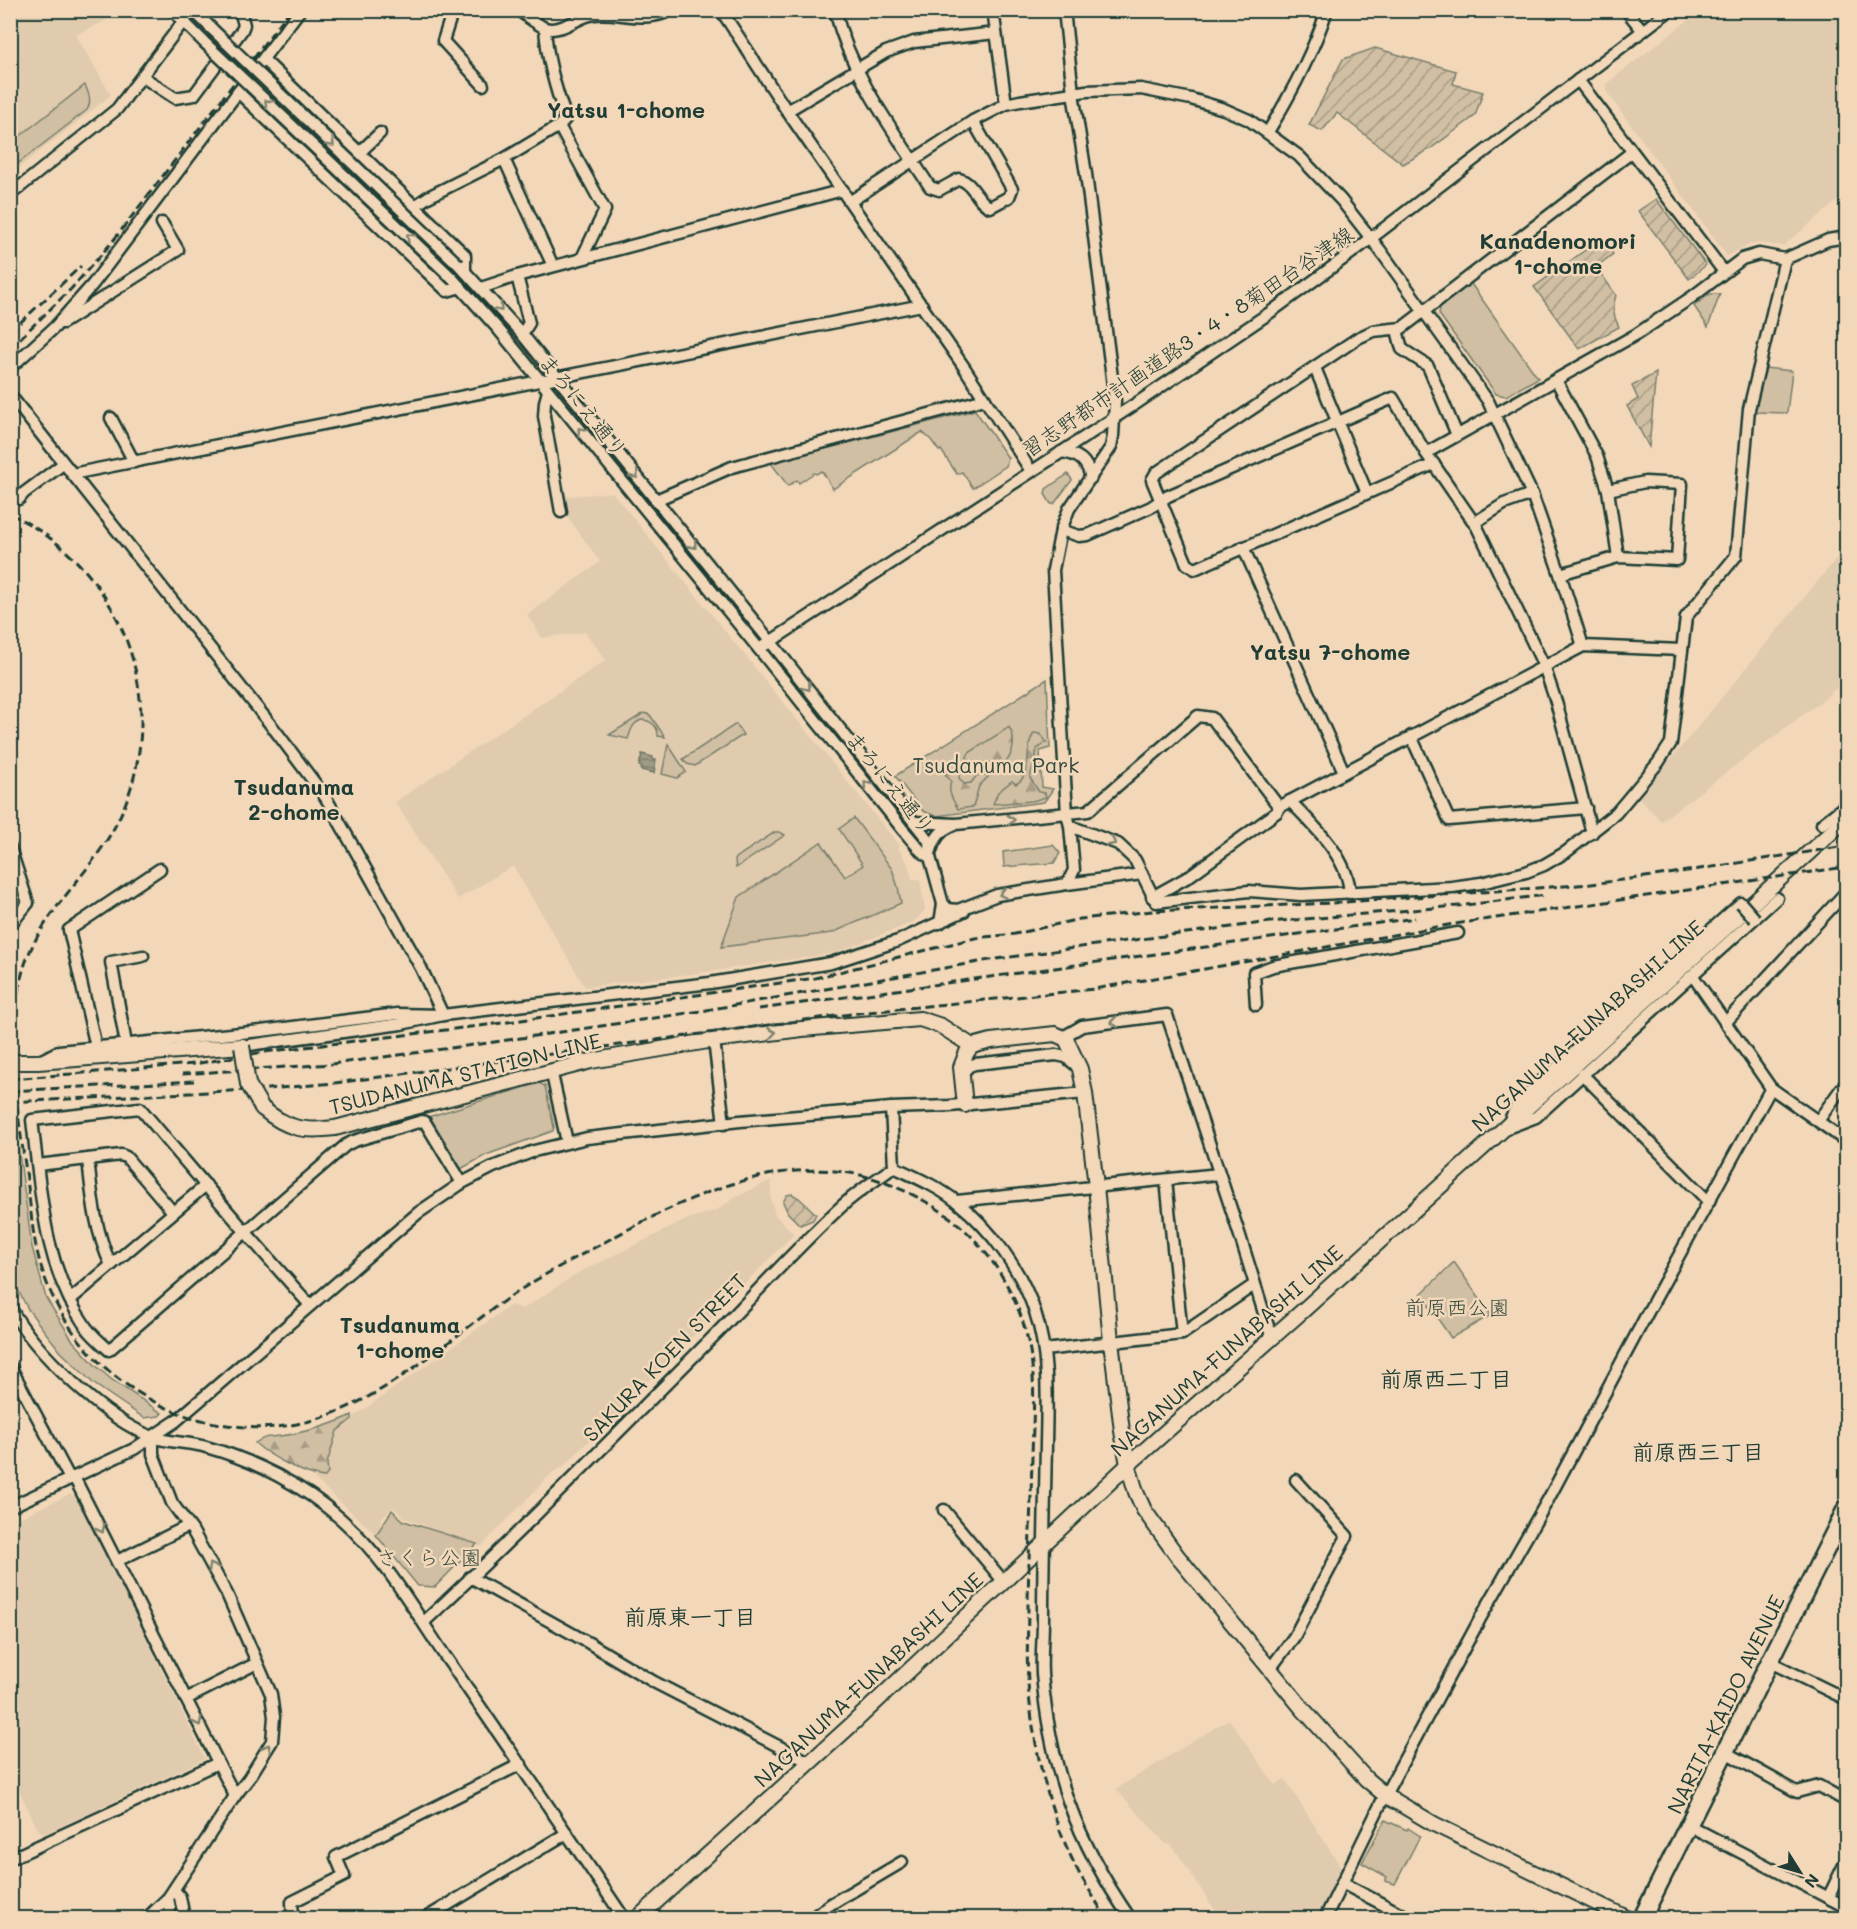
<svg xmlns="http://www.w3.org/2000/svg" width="1857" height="1929" viewBox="0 0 1857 1929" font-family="Mali,'Klee One',sans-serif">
<defs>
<pattern id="forest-firs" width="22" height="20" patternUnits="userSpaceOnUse" patternTransform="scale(1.5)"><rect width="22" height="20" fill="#d0bfa3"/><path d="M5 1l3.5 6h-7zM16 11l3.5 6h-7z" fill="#a89c86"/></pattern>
<pattern id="garden-furrows" width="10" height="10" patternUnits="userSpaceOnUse" patternTransform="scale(1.5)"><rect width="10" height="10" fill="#d0bfa3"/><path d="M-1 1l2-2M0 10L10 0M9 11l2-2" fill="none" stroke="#a89c86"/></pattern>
<pattern id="water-rules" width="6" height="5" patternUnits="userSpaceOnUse" patternTransform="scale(1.5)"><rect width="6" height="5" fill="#9f9b84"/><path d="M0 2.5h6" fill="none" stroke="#81806d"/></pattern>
</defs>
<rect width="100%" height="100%" fill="#f2d8b9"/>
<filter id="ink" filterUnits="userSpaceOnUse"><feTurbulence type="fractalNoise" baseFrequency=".0167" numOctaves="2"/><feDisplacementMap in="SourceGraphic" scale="12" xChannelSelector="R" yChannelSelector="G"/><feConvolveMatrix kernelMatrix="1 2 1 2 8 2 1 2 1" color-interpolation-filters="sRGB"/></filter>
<g filter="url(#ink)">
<!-- built -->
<g fill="#e0cbae">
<polygon points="11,11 104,11 107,20 76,35 111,95 11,174"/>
<polygon points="1700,11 1846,11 1846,194 1783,246 1760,243 1750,244 1727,256 1606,91 1607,83"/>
<polygon points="612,492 900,846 898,848 908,864 912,880 920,879 925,910 914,922 834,953 708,972 585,987 513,866 458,899 395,802 606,660 585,632 542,638 527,615 600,562 568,517 564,497"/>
<polygon points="1846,547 1846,679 1823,700 1661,821 1639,798"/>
<polygon points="771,1180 771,1199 775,1215 794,1234 563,1467 553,1472 481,1547 405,1518 393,1507 383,1516 379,1529 375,1533 308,1473 301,1452 345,1423 511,1305 523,1309 578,1273 690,1218 717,1210 734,1198"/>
<polygon points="70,1494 78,1498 205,1759 44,1834 38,1830 11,1773 11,1522"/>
<polygon points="1229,1719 1275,1785 1285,1779 1342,1869 1336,1889 1321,1918 1220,1918 1172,1845 1166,1844 1116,1789"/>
</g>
<!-- green -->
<g fill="#d0bfa3" stroke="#787e6c" stroke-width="1.5">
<path d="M85 85C89 94 92 101 87 110L11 169V143Z"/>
<polygon points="1469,281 1538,378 1506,396 1496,394 1439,314 1441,303"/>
<polygon points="1710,294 1720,294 1708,327 1694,306"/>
<polygon points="1765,368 1792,371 1787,413 1754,412"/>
<polygon points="975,410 1008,458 1006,466 973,488 962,472 957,474 941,450 939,451 931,440 922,432 833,489 822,471 816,474 814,473 799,483 797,480 788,486 771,463"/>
<polygon points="1068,474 1072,480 1054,504 1051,504 1045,494 1046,489"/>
<polygon points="1047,679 1050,748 1040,751 1042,787 1053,789 1044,802 936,816 923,811 895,776"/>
<path d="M644 713 650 715 665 737 658 736C658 726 651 720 641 720 632 724 631 730 628 739L609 735Z"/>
<polygon points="736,724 743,735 695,766 687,764 683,759"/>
<polygon points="668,744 686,772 677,778 662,774"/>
<polygon points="854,818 892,869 898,887 901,903 832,933 721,947 739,897 821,842 845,877 863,865 839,829"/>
<polygon points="775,832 780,832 785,835 736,868 735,860 737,857"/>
<polygon points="1053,845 1060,853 1054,863 1004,867 1003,852"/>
<polygon points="539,1083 545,1086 554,1127 553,1131 486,1155 459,1170 428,1117"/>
<polygon points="14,1116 32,1247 46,1298 73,1341 96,1366 112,1380 162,1413 159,1416 144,1418 94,1384 61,1352 42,1328 28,1309 11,1277 10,1117"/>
<polygon points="1454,1262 1491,1315 1451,1338 1421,1294"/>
<polygon points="392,1510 404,1521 477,1544 435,1587 418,1586 376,1535"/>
<polygon points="1385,1820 1407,1830 1408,1828 1420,1836 1395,1884 1385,1881 1387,1877 1362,1863"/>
</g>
<!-- forest -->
<g fill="url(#forest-firs)" stroke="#787e6c" stroke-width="1.5">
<path d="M1009 727C1018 742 1012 758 1000 769L992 763 969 762 967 757 969 753Z"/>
<path d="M1034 733 1040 734 1047 742 1037 749 1030 778 1039 792 1045 793 1046 797 1032 801 993 804 998 792 1012 781 1016 784C1034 774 1023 749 1034 733Z"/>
<path d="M956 759 960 765 959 778 964 784 971 783 977 775H990L979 786 973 807 958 809C953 800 947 792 951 781L945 774 946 769Z"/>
<path d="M352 1415V1419L337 1431 327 1463 328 1473 325 1477C306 1476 269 1456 255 1443 268 1434 272 1438 287 1435 309 1431 332 1425 352 1415Z"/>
</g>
<!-- garden -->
<g fill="url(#garden-furrows)" stroke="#787e6c" stroke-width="1.5">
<polygon points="1375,48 1456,71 1453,84 1483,92 1475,116 1430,149 1403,164 1337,113 1322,131 1309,125 1343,59"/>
<polygon points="1656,199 1706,265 1689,279 1638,211"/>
<path d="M1602 238 1613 254 1596 267 1616 295C1612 308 1613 315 1619 327L1579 349 1534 287Z"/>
<polygon points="1656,373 1649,447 1627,406 1638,399 1632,386"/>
<polygon points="792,1194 799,1198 816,1214 813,1220 800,1225 788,1213 783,1202 787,1195"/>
</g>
<!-- water -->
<polygon fill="url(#water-rules)" stroke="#6c7564" stroke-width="1.5" points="642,754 653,757 653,760 656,760 654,773 641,770 642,767 639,766"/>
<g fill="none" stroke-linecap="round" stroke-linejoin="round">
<defs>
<g id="minor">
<polyline points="172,10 204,42"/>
<polyline points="193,10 213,30"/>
<polyline points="453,10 443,41 483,85"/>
<path d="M518 10C525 15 538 25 545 28 562 33 578 16 594 14 620 11 644 24 671 10"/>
<polyline points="721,10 787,111 964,367 1031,471"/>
<path d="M835 10C851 76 894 131 930 187L939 190 959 179C974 183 976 201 990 207L1009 197 1012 189 973 121"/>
<polyline points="993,10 1006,104"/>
<polyline points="1626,10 1643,31"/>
<polyline points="264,60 465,255 465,271"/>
<polyline points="143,77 175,98 194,95 242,30 244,25 240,10"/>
<polyline points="1578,80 1724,272"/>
<polyline points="238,92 447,291 461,287"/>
<polyline points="787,111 886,52 914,42 996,33"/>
<polyline points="559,126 605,210 582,258"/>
<path d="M1268 132C1291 94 1313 53 1327 10"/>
<polyline points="360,152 380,133"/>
<polyline points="504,159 553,266"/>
<polyline points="10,195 117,109 192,10"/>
<polyline points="851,201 973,121 1006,104 1020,101 1086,91 1141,89 1191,99 1224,109 1249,120 1299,156 1341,200 1380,250 1488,401 1532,494 1560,574 1583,646"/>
<path d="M415 206 428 197 504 159 559 126 566 118C555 88 547 60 545 28"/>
<polyline points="459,265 522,334 770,641 929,841 930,857 943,904 940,923"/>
<polyline points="517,276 843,190"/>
<polyline points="452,278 499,330 759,649 904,831 921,851 930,857"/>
<polyline points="481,288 517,276 529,323 522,334"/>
<polyline points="63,323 178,250 162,223"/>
<polyline points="1397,330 1402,349 1428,366 1457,435"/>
<polyline points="10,368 55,327 93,284 300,10"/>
<polyline points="1315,368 1367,493"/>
<polyline points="1556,380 1597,456 1608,490 1618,557"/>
<polyline points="548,391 545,402 544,416 561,512"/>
<polyline points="10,395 278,734 326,798 421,968 443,1015 397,1014 261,1031 59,1051 40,1061"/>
<polyline points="111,418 134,462"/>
<path d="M1061 452C1079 454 1087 461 1091 478"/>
<polyline points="1426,453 1637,334 1692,297 1742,259 1759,254 1785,259 1828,240 1846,237"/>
<polyline points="1434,464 1195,569 1187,564 1152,480 1156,473 1358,338 1373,331 1402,328 1632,152"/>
<polyline points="72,474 922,305"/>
<polyline points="19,499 24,493 63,464"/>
<polyline points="656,500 732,467 985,399"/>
<polyline points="1474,523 1504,504 1532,494"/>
<polyline points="1061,530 1079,536 1088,535 1151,507 1168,496 1393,398 1426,453 1477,527 1544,666 1556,702 1592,833"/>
<polyline points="1243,547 1344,772"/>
<polyline points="1560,574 1618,557 1677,560 1682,484 1645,482 1608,490"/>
<polyline points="759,649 1137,403 1268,314 1361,246 1670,10"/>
<polyline points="1411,736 1449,820 1586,808"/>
<path d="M1290 801C1314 826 1348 857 1350 893"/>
<polyline points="914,822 956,824 1088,811 1198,716 1212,718 1279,807"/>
<polyline points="1822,824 1846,805"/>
<polyline points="1070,826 1118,844 1135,860 1156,902 1249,891 1301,895 1452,887 1481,883 1526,872 1544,865 1566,852 1616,813 1658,763 1671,743 1686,617 1736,556 1749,409 1785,259"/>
<polyline points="10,848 28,903 10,925"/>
<path d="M931 851C934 838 941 830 953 825"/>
<polyline points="1067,884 1142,874"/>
<polyline points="1152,897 1188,877 1277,812 1279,807 1583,646 1682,650"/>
<polyline points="943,904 948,909 958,910 997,895 1067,884 1074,870 1070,826 1067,814 1053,570 1061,530 1069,509 1111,447 1113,436 1115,401 1086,174 1073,93 1064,10"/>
<polyline points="1693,976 1771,1088 1846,1141"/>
<polyline points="1256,1005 1254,973 1273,966 1458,933"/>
<polyline points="1725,1023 1846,892"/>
<polyline points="1063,1037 1082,1026 1167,1015 1240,1236 1272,1339"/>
<polyline points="714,1040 724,1124"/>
<polyline points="126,1044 111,962 143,956"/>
<polyline points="242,1046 401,1024 443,1015 710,983 831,963 898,941 964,911"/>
<polyline points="96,1047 69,930 160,869"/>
<polyline points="551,1070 567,1142"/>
<polyline points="1582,1074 1709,1202"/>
<polyline points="961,1075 969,1066 975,1064 1056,1055 1066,1057 1078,1067"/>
<polyline points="1818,1121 1846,1082"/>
<polyline points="1509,1122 1517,1105 1526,1095 1741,903"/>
<polyline points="1507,1128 1536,1117 1777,898"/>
<path d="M88 1159C92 1197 95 1231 111 1265"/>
<polyline points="38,1165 121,1155 126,1157 173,1212"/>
<path d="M894 1167C915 1177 939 1187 957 1202 992 1230 1021 1270 1035 1312 1049 1353 1047 1400 1046 1443 1045 1502 1043 1561 1043 1620 1043 1638 1041 1656 1042 1674 1050 1769 1076 1840 1130 1918"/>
<polyline points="1166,1180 1182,1334"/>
<polyline points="957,1201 1219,1174"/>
<polyline points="70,1300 206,1185"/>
<path d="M310 1305C252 1241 196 1174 140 1108L32 1120C41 1192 43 1266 86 1327 92 1335 101 1343 109 1350L346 1145 354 1141 422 1121 425 1122 462 1183"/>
<path d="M10 1307C34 1351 105 1420 153 1437 169 1443 189 1442 206 1447 254 1460 304 1486 341 1519 385 1558 413 1609 445 1656 506 1743 565 1831 624 1918"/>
<polyline points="1044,1350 1182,1334 1254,1285"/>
<polyline points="10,1366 70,1479"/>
<polyline points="74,1477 235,1796"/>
<polyline points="10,1507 134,1449 176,1421 418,1213 462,1183 493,1167 534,1151 587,1138 740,1121 891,1108 950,1106 1085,1093"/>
<polyline points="944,1510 1004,1582"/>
<polyline points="117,1561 188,1526"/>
<polyline points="470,1577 589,1643 654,1682 809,1762"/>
<path d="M424 1622C524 1529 619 1431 716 1334 758 1291 798 1246 843 1205 859 1191 877 1179 894 1167L891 1108"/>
<polyline points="1770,1662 1846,1699"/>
<polyline points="1270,1669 1294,1637 1347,1536 1296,1480"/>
<polyline points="186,1699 257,1663"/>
<polyline points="1725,1752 1797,1792 1819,1786 1846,1801"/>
<polyline points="1690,1826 1846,1907"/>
<polyline points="10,1859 218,1763"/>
<polyline points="1342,1883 1409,1918"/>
<polyline points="174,1890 180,1897 184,1918"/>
<polyline points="1828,1898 1846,1861"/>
<polyline points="147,1918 168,1898 235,1796 249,1778 272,1741 274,1717 271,1694 227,1594 192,1530 172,1503 153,1454 153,1437"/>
<polyline points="168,1918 170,1909 168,1898"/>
<polyline points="293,1918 292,1902 344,1876 336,1857 521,1764"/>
<polyline points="426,1918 567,1833"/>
<polyline points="812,1918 831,1904 902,1862"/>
<polyline points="1325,1918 1385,1795 1481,1617 1549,1498 1655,1299 1771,1088"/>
</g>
<g id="major">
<polyline points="10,1062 38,1062 242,1046"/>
<polyline points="965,1105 961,1067 967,1052 972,1046 991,1041 1055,1034 1066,1039 1080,1069 1085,1093 1096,1186 1111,1341 1122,1431 1128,1465 1136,1492 1144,1510 1178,1557 1302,1708 1366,1779 1385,1795 1434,1824 1627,1918"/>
<path d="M262 1108C287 1129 303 1132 335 1128L591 1061 714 1040 802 1029 920 1019 941 1026 972 1046"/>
<polyline points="638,1918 849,1727 1128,1465 1307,1307 1846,819"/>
</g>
<polyline id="highway" points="1642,1918 1846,1509"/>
</defs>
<!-- minor casing -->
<use href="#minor" stroke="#1f3d34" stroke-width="15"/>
<!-- major casing -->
<use href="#major" stroke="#1f3d34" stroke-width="18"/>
<!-- highway casing -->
<use href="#highway" stroke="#1f3d34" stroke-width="21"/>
<!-- minor -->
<use href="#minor" stroke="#f2d8b9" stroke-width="10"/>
<!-- major -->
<use href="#major" stroke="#f2d8b9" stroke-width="14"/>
<!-- highway -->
<use href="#highway" stroke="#f2d8b9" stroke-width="16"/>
<!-- rail -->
<g stroke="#1f3d34" stroke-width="3" stroke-dasharray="9 4.5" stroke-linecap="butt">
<polyline points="10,332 81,266"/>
<polyline points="10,348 71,289 113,241 290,10"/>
<path d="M10 514C129 570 176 715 113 830 85 880 37 917 22 974 5 1040 17 1106 26 1172 30 1198 31 1225 37 1251 51 1312 89 1364 144 1396 178 1416 205 1423 244 1427 351 1436 429 1352 511 1296 540 1276 572 1260 603 1243 688 1196 794 1144 891 1185 920 1197 947 1212 969 1234 997 1262 1018 1299 1027 1337 1037 1376 1033 1417 1032 1456 1031 1505 1029 1553 1028 1602 1028 1633 1026 1664 1029 1695 1035 1755 1051 1820 1079 1873 1088 1888 1097 1903 1106 1918"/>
<polyline points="759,1009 1415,918"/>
<polyline points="182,1074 332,1064 488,1043 701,1011 990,960 1088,946 1270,922 1458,906 1546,895"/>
<polyline points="10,1079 194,1064 264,1052 487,1025 815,978 975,938 1015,934 1080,919 1152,911 1332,903 1591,884 1668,874 1846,846"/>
<polyline points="10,1091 194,1081"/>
<polyline points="10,1102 268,1089 335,1083 858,1013 1094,989 1448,925 1846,867"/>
</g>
<defs>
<g id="minor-bridge">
<polyline points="213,30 459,265"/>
<polyline points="204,42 452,278"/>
<polyline points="1741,903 1755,919"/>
</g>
<polyline id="major-bridge" points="242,1046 248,1084 262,1108"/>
</defs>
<!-- minor-bridge casing -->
<use href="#minor-bridge" stroke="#1f3d34" stroke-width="15" stroke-linecap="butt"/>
<!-- major-bridge casing -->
<use href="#major-bridge" stroke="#1f3d34" stroke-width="18" stroke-linecap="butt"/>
<!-- minor-bridge -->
<use href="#minor-bridge" stroke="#f2d8b9" stroke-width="10"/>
<!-- major-bridge -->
<use href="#major-bridge" stroke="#f2d8b9" stroke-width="14"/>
</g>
<!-- one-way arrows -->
<defs><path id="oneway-chevron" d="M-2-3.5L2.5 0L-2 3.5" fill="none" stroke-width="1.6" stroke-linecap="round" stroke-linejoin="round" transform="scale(1.5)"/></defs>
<g stroke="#7e8370">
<use href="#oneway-chevron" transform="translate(268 103) rotate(-137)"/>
<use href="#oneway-chevron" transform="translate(331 143) rotate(44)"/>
<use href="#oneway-chevron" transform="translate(410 237) rotate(-137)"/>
<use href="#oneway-chevron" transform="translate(499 308) rotate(49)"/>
<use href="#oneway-chevron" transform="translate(581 431) rotate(-129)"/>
<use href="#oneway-chevron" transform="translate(635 475) rotate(51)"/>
<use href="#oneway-chevron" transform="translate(693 545) rotate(51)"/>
<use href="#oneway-chevron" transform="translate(807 687) rotate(52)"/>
<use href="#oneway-chevron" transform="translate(867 785) rotate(-129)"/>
<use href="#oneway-chevron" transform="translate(1011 820) rotate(-5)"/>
<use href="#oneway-chevron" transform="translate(1112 842) rotate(25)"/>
<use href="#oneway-chevron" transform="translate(1003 894) rotate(167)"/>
<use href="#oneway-chevron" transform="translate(1114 1022) rotate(173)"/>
<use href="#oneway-chevron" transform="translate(772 1033) rotate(-8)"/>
<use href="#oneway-chevron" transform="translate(101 1529) rotate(63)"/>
<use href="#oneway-chevron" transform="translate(212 1567) rotate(-119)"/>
<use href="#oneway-chevron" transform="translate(198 1722) rotate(63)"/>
<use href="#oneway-chevron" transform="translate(267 1748) rotate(-61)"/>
</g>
</g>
<g text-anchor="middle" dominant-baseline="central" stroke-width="5" stroke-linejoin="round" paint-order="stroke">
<!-- street labels -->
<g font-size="21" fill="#1f3d34" stroke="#f2d8b9">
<text transform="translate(1187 341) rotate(-34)">習志野都市計画道路3・4・8菊田台谷津線</text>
<text transform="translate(584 405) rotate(51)">まろにえ通り</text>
<text transform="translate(891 782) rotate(51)">まろにえ通り</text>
<text transform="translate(1587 1025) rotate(-42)">NAGANUMA-FUNABASHI LINE</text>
<text transform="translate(465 1073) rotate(-14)">TSUDANUMA STATION LINE</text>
<text transform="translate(1226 1350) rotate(-42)">NAGANUMA-FUNABASHI LINE</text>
<text transform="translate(664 1357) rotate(-46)">SAKURA KOEN STREET</text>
<text transform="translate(868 1679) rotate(-43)">NAGANUMA-FUNABASHI LINE</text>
<text transform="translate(1725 1704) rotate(-64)">NARITA-KAIDO AVENUE</text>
</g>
<!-- park labels -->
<g font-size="21" fill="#314a3f" stroke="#f2d8b9">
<text x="996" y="764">Tsudanuma Park</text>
<text x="1457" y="1306">前原西公園</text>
<text x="429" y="1556">さくら公園</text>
</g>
<!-- neighbourhood labels -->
<g font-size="22" font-weight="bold" fill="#1f3d34" stroke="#f2d8b9">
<text x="626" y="109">Yatsu 1-chome</text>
<text x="1558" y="240">Kanadenomori<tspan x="1558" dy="25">1-chome</tspan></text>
<text x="1330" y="651">Yatsu 7-chome</text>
<text x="294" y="786">Tsudanuma<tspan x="294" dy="25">2-chome</tspan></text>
<text x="400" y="1324">Tsudanuma<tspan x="400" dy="25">1-chome</tspan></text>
<text x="1446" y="1378">前原西二丁目</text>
<text x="1698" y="1451">前原西三丁目</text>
<text x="690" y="1616">前原東一丁目</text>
</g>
</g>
<!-- margin -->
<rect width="1857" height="1929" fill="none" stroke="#f2d8b9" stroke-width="36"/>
<rect x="18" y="18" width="1821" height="1893" fill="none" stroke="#1f3d34" stroke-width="2" filter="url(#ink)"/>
<!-- north arrow -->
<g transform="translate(1800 1872) rotate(127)" stroke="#f2d8b9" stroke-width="4.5" paint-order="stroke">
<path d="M0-4.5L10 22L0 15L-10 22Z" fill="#1f3d34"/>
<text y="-9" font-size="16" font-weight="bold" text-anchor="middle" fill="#1f3d34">N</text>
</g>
</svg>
